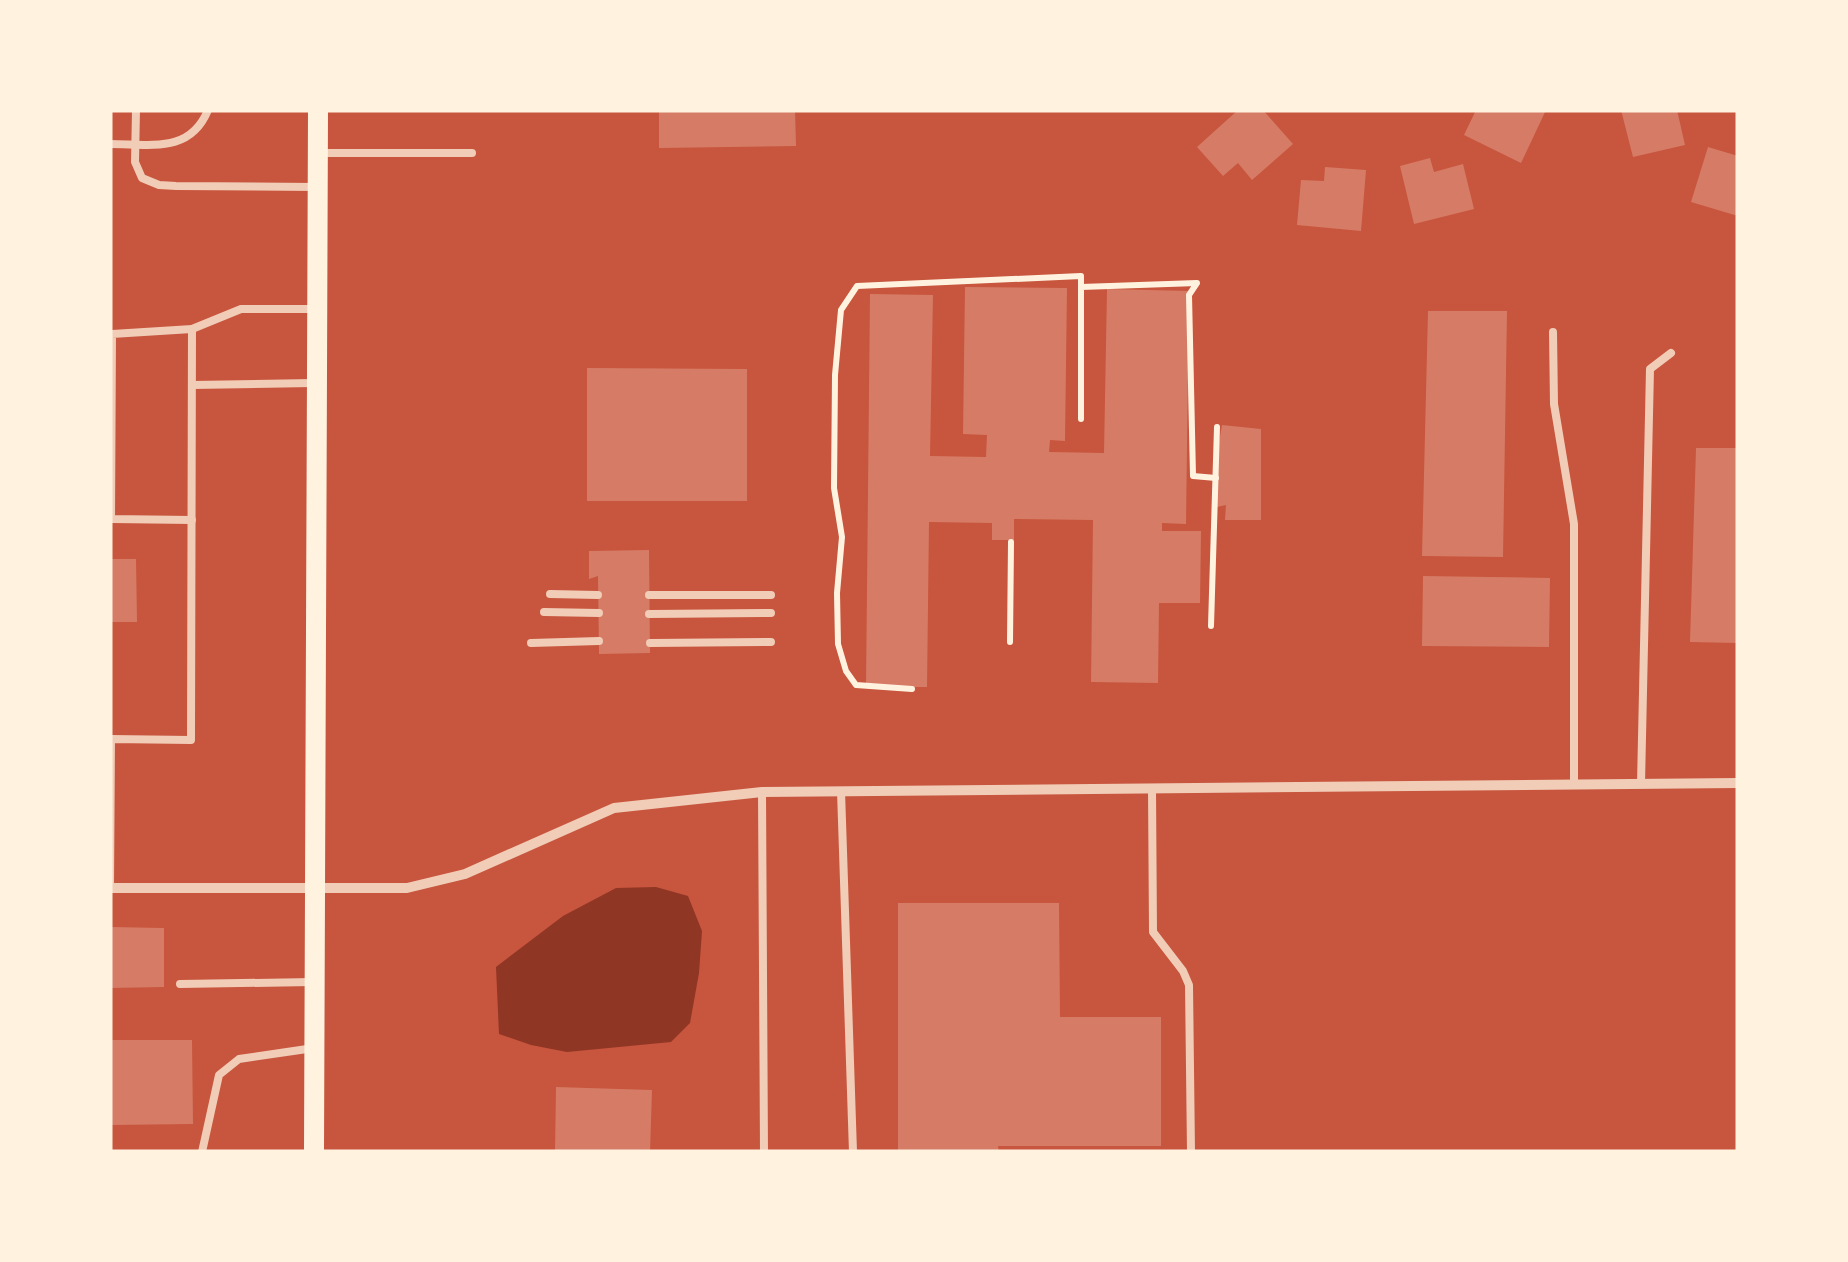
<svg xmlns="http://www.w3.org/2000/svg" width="1848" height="1262" viewBox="0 0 1848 1262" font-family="'Noto Serif',serif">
<rect width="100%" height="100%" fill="#c8553d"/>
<!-- water -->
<polygon fill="#8f3625" points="656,887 688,896 702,931 699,973 690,1023 671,1042 567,1052 531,1045 499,1034 496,967 563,916 616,888"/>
<!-- building -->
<g fill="#d67c66">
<polygon points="659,110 795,110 796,146 659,148"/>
<polygon points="1238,110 1263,110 1293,144 1252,180 1238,163 1223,176 1197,147"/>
<polygon points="1476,110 1546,110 1521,163 1464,135"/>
<polygon points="1621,110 1677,110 1685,145 1633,157"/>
<polygon points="1708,147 1738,156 1738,216 1691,202"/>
<polygon points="1430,158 1434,172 1463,164 1474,209 1414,224 1400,166"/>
<polygon points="1325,167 1366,170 1361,231 1297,225 1301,180 1324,181"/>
<polygon points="965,287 1067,288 1065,441 1050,440 1049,452 1104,453 1107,289 1189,291 1186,524 1162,523 1162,531 1201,531 1200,603 1159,603 1158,683 1091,682 1093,520 1014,519 1014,540 992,540 992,523 929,522 927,687 866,687 870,294 933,295 930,456 986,457 987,435 963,434"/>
<polygon points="1428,311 1507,311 1503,557 1422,556"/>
<polygon points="587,368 747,369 747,501 587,501"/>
<polygon points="1222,425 1261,429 1261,520 1225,520 1226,505 1217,507 1218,448"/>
<polygon points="1696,448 1738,448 1738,643 1690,642"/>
<polygon points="649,550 650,653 599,654 598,576 589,579 589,551"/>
<polygon points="110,559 136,559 137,622 110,622"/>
<polygon points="1423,576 1550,578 1549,647 1422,646"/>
<polygon points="898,903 1059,903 1060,1017 1161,1017 1161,1146 998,1146 999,1152 898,1152"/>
<polygon points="110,927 164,928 164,987 110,988"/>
<polygon points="110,1040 192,1040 193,1124 110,1125"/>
<polygon points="556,1087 652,1090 650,1152 555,1152"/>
</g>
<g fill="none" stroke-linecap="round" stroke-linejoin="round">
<!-- path -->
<g stroke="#fff3e0" stroke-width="6">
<polyline points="1081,419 1081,287 1197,283 1189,295 1193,476 1216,478"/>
<polyline points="1211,626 1217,427"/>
<polyline points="1010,642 1011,542"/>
<polyline points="912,689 856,685 846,671 838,644 837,593 842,537 834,488 835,375 841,310 857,286 1081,276 1081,287"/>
</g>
<!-- service -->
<g stroke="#f1ccb7" stroke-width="8">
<polyline points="136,110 135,162 142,178 159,185 176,186 317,187"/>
<path d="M110 144C150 144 190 154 208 110"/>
<polyline points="322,153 472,153"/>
<polyline points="1553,332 1554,404 1574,524 1574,784"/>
<polyline points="192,385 313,383"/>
<polyline points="192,520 111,519 112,334 192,329 241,309 317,309"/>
<polyline points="550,594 598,595"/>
<polyline points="649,595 771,595"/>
<polyline points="544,612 599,613"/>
<polyline points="649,614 771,613"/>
<polyline points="531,643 599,641"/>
<polyline points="650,643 771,642"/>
<polyline points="1641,784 1650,369 1671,353"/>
<polyline points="1152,789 1153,932 1183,971 1189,985 1191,1152"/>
<polyline points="841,791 853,1152"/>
<polyline points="762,792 764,1152"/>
<polyline points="110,888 111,739 191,740 192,329"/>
<polyline points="180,984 313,982"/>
<polyline points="202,1152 219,1075 239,1059 314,1048"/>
</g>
<!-- minor -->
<polyline stroke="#f1ccb7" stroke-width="10" points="110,888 407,888 465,874 614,808 762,792 1738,783"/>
<!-- secondary -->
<polyline stroke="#fff3e0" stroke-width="20" points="314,1152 318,110"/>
</g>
<!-- border -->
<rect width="1848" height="1262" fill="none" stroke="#fff3e0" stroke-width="225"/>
</svg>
